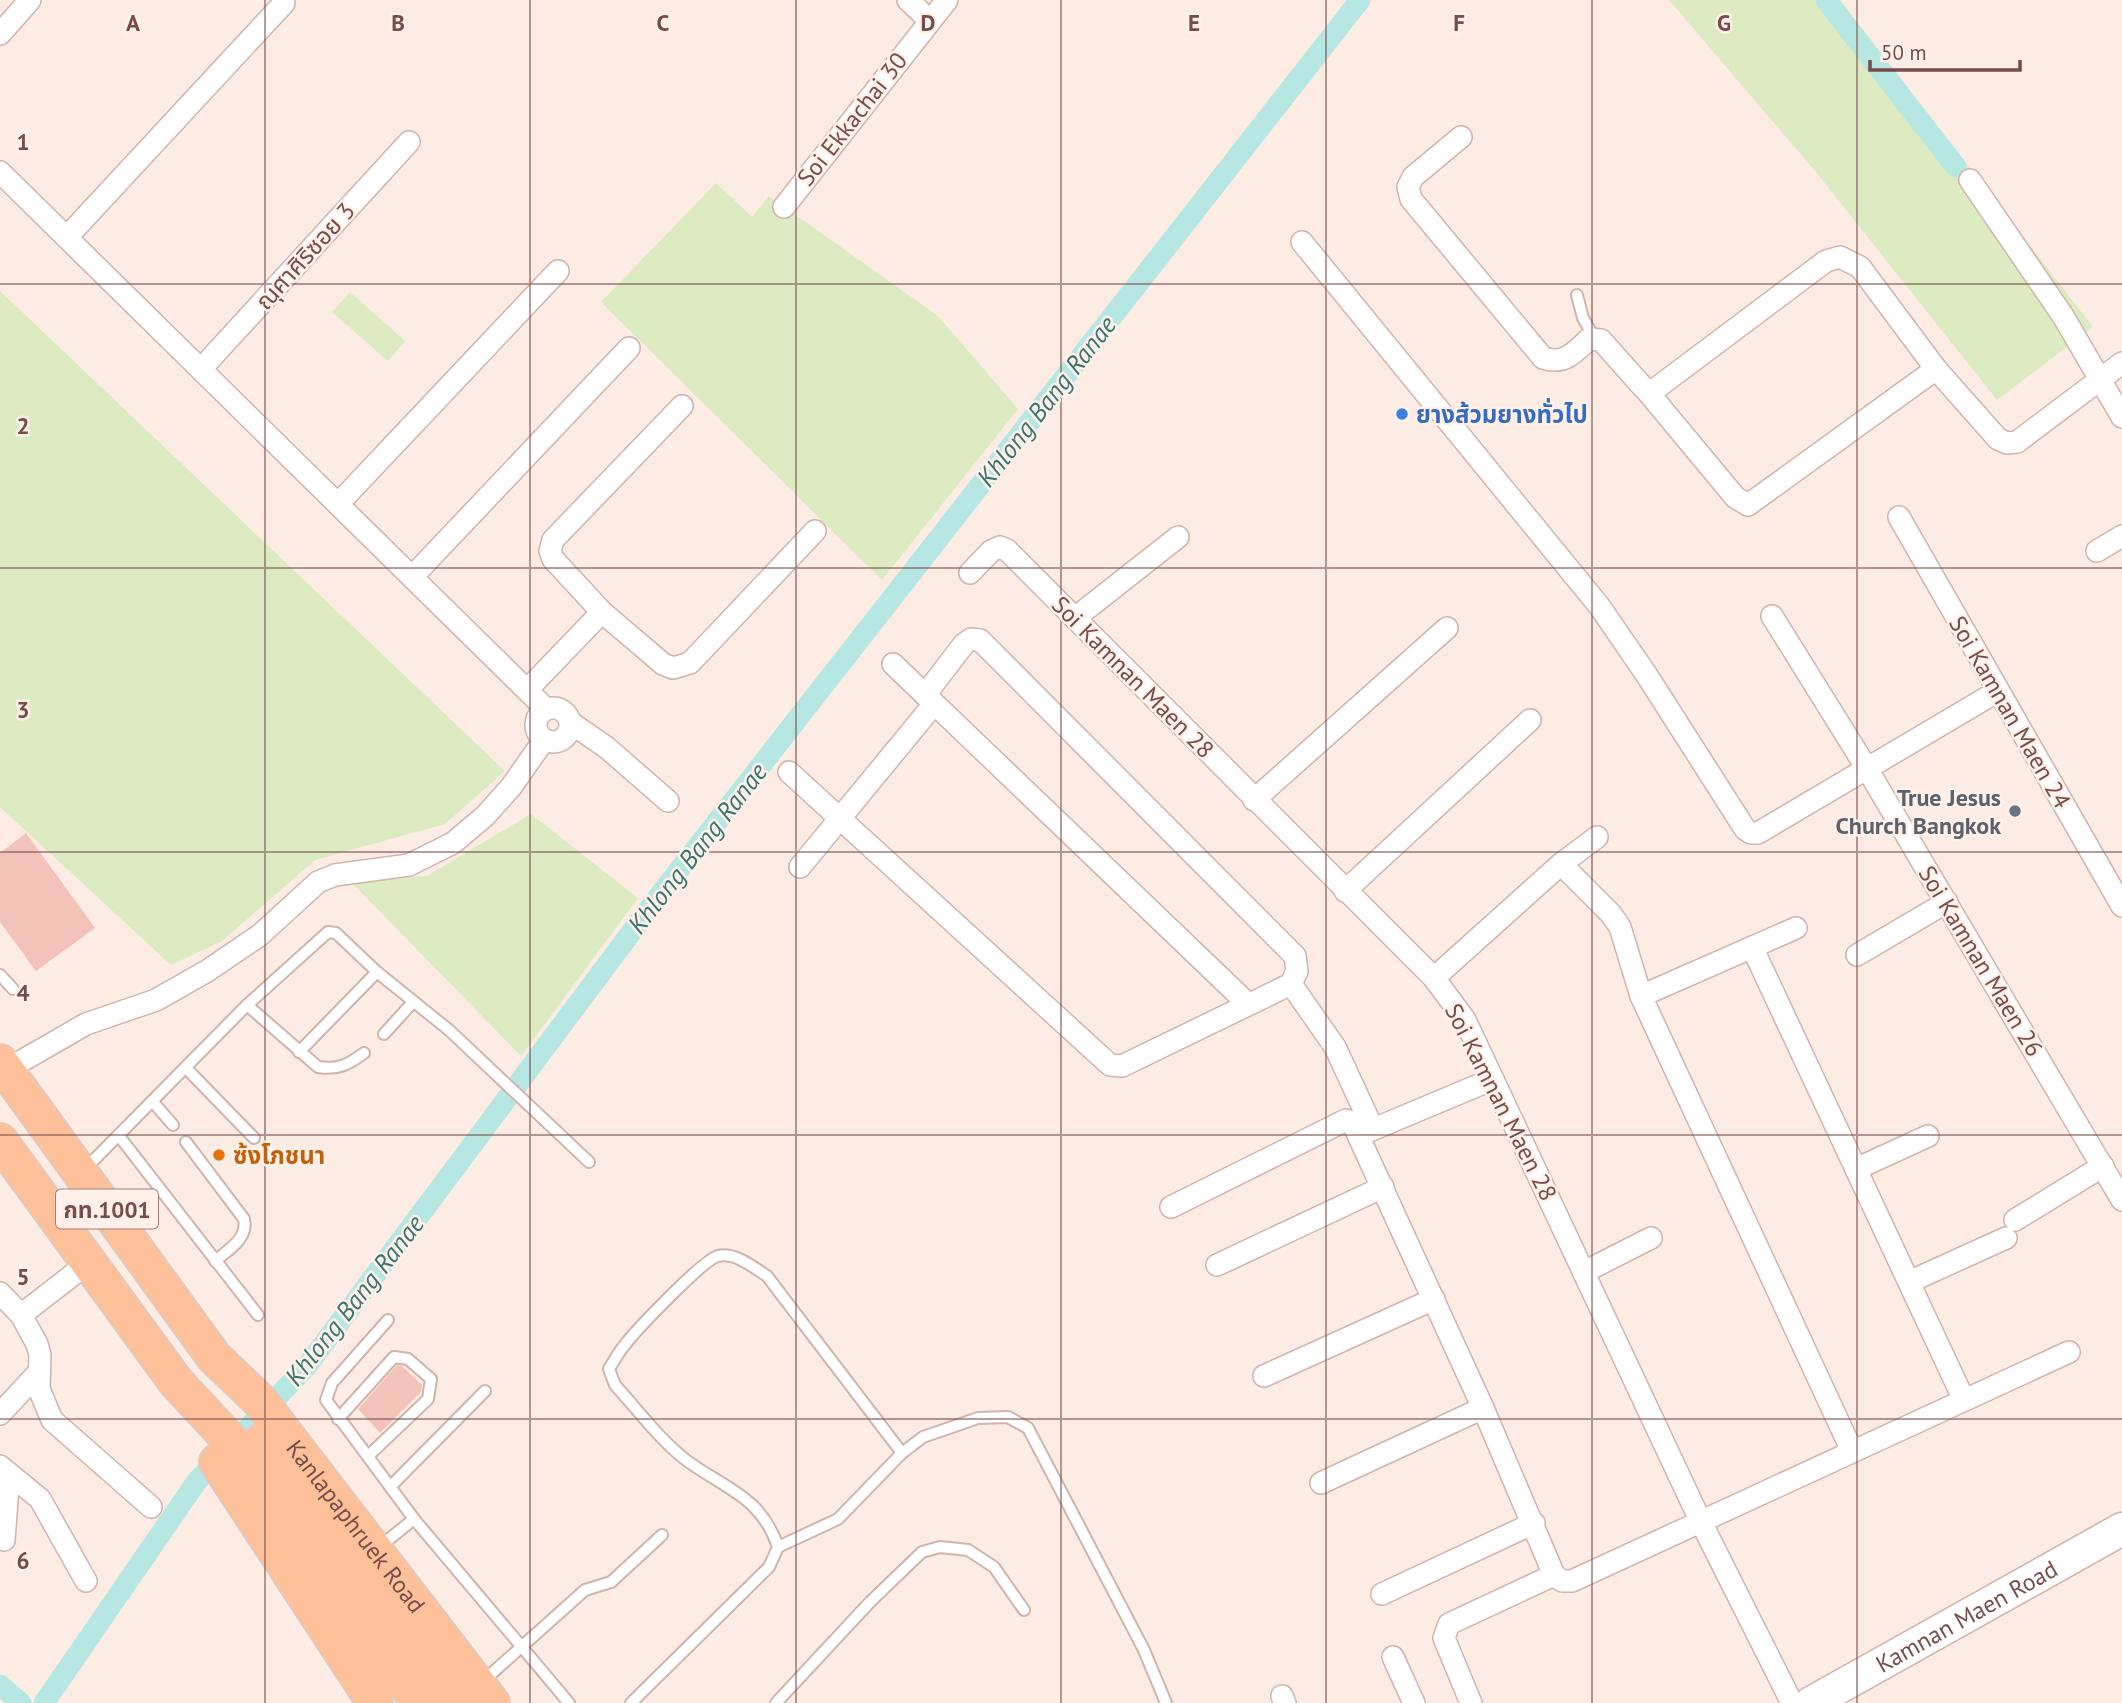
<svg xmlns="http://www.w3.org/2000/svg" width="2122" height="1703" viewBox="0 0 2122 1703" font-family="'PT Sans','Noto Sans Thai',sans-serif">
<rect width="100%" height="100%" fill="#fdece3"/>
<!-- green -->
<g fill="#dcebc1">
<polygon points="1669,0 1840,0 2093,327 1997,400 1816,172"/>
<polygon points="716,183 752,217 769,196 938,316 1018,409 882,580 601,302"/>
<polygon points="0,291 505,771 445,824 315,860 222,941 171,965 0,807"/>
<polygon points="350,292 405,341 388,361 332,312"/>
<polygon points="531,814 638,898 521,1056 352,883 427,876"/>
</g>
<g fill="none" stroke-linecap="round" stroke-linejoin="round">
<!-- canal -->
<g stroke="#b6e7e3" stroke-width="21">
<polyline points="1826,0 1956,167"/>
<polyline points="0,1685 21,1703"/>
<polyline points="44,1703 197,1481 307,1366 651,906 1360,0"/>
</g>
</g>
<!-- building -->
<g fill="#f3c2b9">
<polygon points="26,833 95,928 36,971 0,922 0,853"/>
<polygon points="397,1365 402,1366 422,1385 421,1392 380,1433 358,1409"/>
</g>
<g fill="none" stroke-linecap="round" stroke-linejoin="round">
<defs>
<g id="lane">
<polyline points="1577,295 1583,318 1595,339"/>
<polyline points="0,975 13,989"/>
<path d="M247 1005 318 1067C338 1070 348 1065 364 1053"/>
<polyline points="384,1034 413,1002"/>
<polyline points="299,1052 377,972"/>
<polyline points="186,1068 254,1138"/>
<polyline points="153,1102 173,1125"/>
<polyline points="119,1136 258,1315"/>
<path d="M186 1142 244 1219C249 1238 228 1250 215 1261"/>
<polyline points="83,1171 247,1005 328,932 336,933 377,972 449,1030 589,1162"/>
<polyline points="338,1419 394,1357 408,1359 431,1379 428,1399 368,1456"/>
<polyline points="390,1487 485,1391"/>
<polyline points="414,1519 569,1703"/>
<polyline points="778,1547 838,1519 902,1453 923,1437 978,1418 1008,1417 1028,1428 1144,1650 1166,1703"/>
<polyline points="378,1548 414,1519 326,1400 332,1383 388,1320"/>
<polyline points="481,1683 585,1590 611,1582 662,1535"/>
<path d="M631 1703 769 1567 778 1547C761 1496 725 1489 686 1460 660 1440 637 1409 615 1385L609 1369C614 1361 618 1353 624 1346 635 1331 704 1259 718 1256 735 1252 753 1267 767 1276L902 1453"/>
<polyline points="776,1703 870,1602 922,1552 940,1547 968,1550 994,1567 1024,1610"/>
</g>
<g id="street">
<polyline points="908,0 929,20"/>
<polyline points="0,34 30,0"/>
<path d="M1461 137 1413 177 1408 187 1411 199 1543 358C1564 365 1574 353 1589 339L1601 340 1642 386 1647 391 1654 390 1826 261 1840 257 1860 267 1936 369 1998 439 2007 443 2017 442 2122 363"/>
<polyline points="0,172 546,709"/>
<polyline points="1970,180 2063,316 2122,417"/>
<polyline points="784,207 947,0"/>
<polyline points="67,237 284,3"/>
<polyline points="1302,242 1600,607 1648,677 1745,829 1751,833 1758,833 1998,691"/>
<polyline points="201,369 409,142"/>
<polyline points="1647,391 1735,497 1748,505 1936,369"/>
<polyline points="682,406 553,540 550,551 553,559 602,612 663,664 673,668 690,663 815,531"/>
<polyline points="338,504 558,271"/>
<polyline points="1899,517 2122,906"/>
<polyline points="2097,551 2122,536"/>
<polyline points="970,573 991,551 1000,547 1007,550 1434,978 1465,1020 1700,1520 1792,1703"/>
<polyline points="412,577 629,348"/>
<polyline points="1772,616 1866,767 2122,1200"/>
<polyline points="1075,618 1178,537"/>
<polyline points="893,664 1248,1004"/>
<polyline points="527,690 602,612"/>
<polyline points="925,695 964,644 971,639 980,640 1295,956 1297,971 1291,984"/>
<circle cx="553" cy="725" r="17"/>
<polyline points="571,723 606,747 668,801"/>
<polyline points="789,772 1110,1065 1122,1066 1291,984 1335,1047 1373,1129"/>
<polyline points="1254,800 1447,628"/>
<polyline points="1561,864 1611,914 1620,927 1641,996 1852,1451"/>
<polyline points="800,867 934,704"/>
<polyline points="1345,891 1530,720"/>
<polyline points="1752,947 1964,1400"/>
<polyline points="1857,955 1947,902"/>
<polyline points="1434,978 1561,864 1597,837"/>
<polyline points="1641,996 1796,928"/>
<polyline points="6,1070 86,1024 156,1000 207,971 260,935 318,882 335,875 409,865 453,843 485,816 511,787 544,740"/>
<polyline points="1362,1134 1493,1079"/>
<polyline points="1856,1169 1928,1136"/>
<polyline points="1171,1207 1346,1120 1352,1122 1483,1408 1554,1575 1562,1581 1572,1581 2069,1352"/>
<polyline points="2015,1220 2103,1166"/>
<polyline points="1217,1265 1383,1187"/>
<polyline points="1584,1272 1651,1238"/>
<polyline points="1909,1282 2006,1238"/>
<polyline points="0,1293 21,1315 37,1344 40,1355 39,1389 52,1420 151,1507"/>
<polyline points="21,1315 88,1263"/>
<polyline points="1264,1376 1434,1299"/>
<polyline points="0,1414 39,1372"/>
<polyline points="0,1466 40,1499 86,1581"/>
<polyline points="1321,1483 1483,1408"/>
<polyline points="4,1540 9,1474"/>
<polyline points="1382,1594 1534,1523"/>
<polyline points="1393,1657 1414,1703"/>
<polyline points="1282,1696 1285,1703"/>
<polyline points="1471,1703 1444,1638 1449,1624 1554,1575"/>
</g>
<g id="secondary">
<path id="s1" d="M1811 1703 2122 1529"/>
</g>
<g id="primary">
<path id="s2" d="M0 1062 214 1357 260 1401 492 1703"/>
<polyline points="0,1141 176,1382 228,1438 419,1703"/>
<polyline points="262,1441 453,1703"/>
<polyline points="217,1462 375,1703"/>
</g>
</defs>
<!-- lane casing -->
<use href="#lane" stroke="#d1b4ac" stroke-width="14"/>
<!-- street casing -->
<use href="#street" stroke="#d1b4ac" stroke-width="24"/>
<!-- secondary casing -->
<use href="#secondary" stroke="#d4b2a9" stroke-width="35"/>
<!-- primary casing -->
<use href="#primary" stroke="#d9cdcc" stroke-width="38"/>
<!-- lane -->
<use href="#lane" stroke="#fff" stroke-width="10"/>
<!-- street -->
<use href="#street" stroke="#fff" stroke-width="21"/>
<!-- secondary -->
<use href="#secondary" stroke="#fff" stroke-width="32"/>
<!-- primary -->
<use href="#primary" stroke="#fec098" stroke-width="35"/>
</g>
<!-- grid -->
<path fill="none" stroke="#764d48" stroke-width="2" stroke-opacity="0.55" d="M265 0V1703M530 0V1703M796 0V1703M1061 0V1703M1326 0V1703M1592 0V1703M1857 0V1703M0 284H2122M0 568H2122M0 852H2122M0 1135H2122M0 1419H2122"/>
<!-- markers -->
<circle fill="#3f7fe0" stroke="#fff1e9" stroke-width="2.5" cx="1402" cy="414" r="7"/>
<circle fill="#6b7280" stroke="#fff1e9" stroke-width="2.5" cx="2015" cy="811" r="7"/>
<circle fill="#e8710a" stroke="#fff1e9" stroke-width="2.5" cx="219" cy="1155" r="7"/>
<g text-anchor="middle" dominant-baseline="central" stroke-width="5" stroke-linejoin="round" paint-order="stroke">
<!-- shield labels -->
<rect fill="#fff1e9" stroke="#9f7e78" stroke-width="2" x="56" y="1189.5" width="102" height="39" rx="5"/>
<g font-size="23" font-weight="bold" fill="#764d48">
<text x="107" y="1209">กท.1001</text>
</g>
<!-- street labels -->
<g font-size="24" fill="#764d48" stroke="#fff1e9">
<text transform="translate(852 119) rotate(-52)">Soi Ekkachai 30</text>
<text transform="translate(305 256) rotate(-48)">ณุศาศิริซอย 3</text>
<text transform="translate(1133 677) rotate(45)">Soi Kamnan Maen 28</text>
<text transform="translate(2010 712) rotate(60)">Soi Kamnan Maen 24</text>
<text transform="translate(1981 961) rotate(59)">Soi Kamnan Maen 26</text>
<text transform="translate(1501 1102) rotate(63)">Soi Kamnan Maen 28</text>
<text stroke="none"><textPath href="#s2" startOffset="586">Kanlapaphruek Road</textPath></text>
<text stroke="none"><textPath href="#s1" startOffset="178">Kamnan Maen Road</textPath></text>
</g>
<!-- shop labels -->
<g font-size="24" font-weight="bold" fill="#366cbe" stroke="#fff1e9" text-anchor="start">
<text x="1416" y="414">ยางส้วมยางทั่วไป</text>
</g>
<!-- worship labels -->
<g font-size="24" font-weight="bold" fill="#5b616d" stroke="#fff1e9" text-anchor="end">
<text x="2001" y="797">True Jesus<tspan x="2001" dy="28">Church Bangkok</tspan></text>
</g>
<!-- food labels -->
<g font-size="24" font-weight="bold" fill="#c56008" stroke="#fff1e9" text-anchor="start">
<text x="233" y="1155">ซ้งโภชนา</text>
</g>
<!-- water labels -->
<g font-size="26" font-style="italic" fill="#387570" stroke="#fff1e9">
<text transform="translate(1046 401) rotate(-52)">Khlong Bang Ranae</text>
<text transform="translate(697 848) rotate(-52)">Khlong Bang Ranae</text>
<text transform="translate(354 1300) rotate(-52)">Khlong Bang Ranae</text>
</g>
</g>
<g font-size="23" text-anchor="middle" font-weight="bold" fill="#764d48" stroke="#fff1e9" stroke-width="5" stroke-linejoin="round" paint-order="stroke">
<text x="133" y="31">A</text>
<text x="398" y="31">B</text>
<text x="663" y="31">C</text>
<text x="928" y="31">D</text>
<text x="1194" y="31">E</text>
<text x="1459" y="31">F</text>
<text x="1724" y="31">G</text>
<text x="23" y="150">1</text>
<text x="23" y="434">2</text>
<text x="23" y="718">3</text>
<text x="23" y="1001">4</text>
<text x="23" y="1285">5</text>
<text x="23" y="1569">6</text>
</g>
<!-- scale -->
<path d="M1870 60v10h150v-10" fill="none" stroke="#764d48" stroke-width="3.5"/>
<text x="1881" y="60" font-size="21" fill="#764d48" stroke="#fff1e9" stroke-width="5" paint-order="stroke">50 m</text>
</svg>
